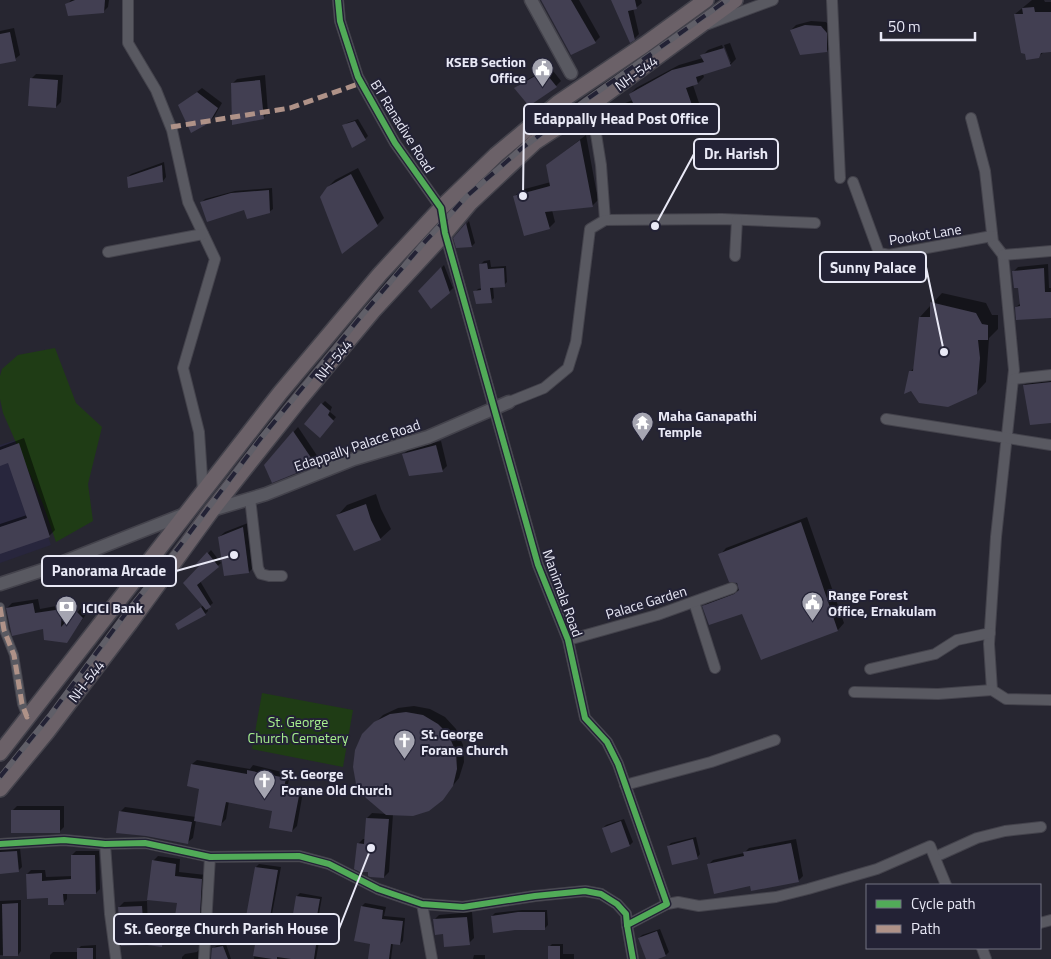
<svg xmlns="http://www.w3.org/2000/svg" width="1051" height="959" viewBox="0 0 1051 959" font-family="'Titillium Web',sans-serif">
<rect width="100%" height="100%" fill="#272631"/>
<!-- built -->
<polygon fill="#28263d" points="16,440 51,545 0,563 0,445"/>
<!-- green -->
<g fill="#1f3c15">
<polygon points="55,348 76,403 102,427 88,484 93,521 56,542 43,504 3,413 0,399 0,376 2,369 18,355"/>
<polygon points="262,693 353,710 343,767 252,749"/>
</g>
<!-- shadow -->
<g fill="#0007">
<polygon points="71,0 109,0 108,7 103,12 67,5"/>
<polygon points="543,0 579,0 600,37 595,42"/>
<polygon points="613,0 641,0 642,3 637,7 633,8 639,34 634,39"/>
<polygon points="1032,0 1044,0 1045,2 1051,2 1051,51 1044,52 1038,57 1015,14"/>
<polygon points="811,21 826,22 831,28 832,46 827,51 791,30 796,25"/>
<polygon points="14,28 20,55 15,59 0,62 0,31"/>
<polygon points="730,43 736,59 730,65 703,74 704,77 698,83 693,85 702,112 697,118 638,112 599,117 605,111 633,100 630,94 636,88 679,65 703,58 702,56 708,50 722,45 729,63 731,63 724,45"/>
<polygon points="550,67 561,81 556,86 516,88 521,83"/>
<polygon points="36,74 63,75 61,102 56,107 31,79"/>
<polygon points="265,75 268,113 263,118 232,84 237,79"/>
<polygon points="202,88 222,103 214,117 209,122 179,106"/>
<polygon points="358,119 368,136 365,139 344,126 347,123"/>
<polygon points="586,135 598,200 592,206 552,210 555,222 549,228 515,196 521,190 551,182 547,165"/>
<polygon points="164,162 166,177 163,181 128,177 131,174"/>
<polygon points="358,168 384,218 377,225 328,187 335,180"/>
<polygon points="272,188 273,209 269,212 202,202 205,199 235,191"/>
<polygon points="469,221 475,243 472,246 457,247 455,238"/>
<polygon points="490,260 491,267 506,266 507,282 504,285 493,286 494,298 491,301 475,292 478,289 482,288 481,264 484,261"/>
<polygon points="1048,264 1049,288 1051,288 1051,317 1016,307 1021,303 1019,287 1013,272 1018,267"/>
<polygon points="444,265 453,288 449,292 420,291"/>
<polygon points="942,293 986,303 992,315 998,315 998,329 989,338 986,382 976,393 910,372 915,367 920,317"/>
<polygon points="1051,377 1051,421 1024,385 1031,379"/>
<polygon points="325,401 332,407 330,412 336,417 323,433 322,404"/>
<polygon points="298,427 320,460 315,464 265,465"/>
<polygon points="24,438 55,530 49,536 0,552 0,524 27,515 9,461 0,464 0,447"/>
<polygon points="441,441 447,466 442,471 404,454 409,449"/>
<polygon points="376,494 381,509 391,529 380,539 337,516 347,505"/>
<polygon points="807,517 844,623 838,630 761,659 743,612 704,606 710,600 740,589 720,555 726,548"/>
<polygon points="248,523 254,567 249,572 219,537 225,532"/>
<polygon points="211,550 221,563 200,581 213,603 207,608 208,611 205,614 179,622 204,605 185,583 200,566 198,564"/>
<polygon points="38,599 40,609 67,604 66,625 82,607 87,613 67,641 7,608 12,603"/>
<polygon points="414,706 430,709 445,717 456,729 463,745 464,762 459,778 442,799 393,814 389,872 384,877 358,844 363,839 365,839 367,818 372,813 387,814 363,735 383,715 398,708"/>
<polygon points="197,760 250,769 253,765 290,774 287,789 303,792 297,826 292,831 274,810 229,801 226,819 221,824 196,820 193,838 188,842 120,812 125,807 196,817 200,788 192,764"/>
<polygon points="17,806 64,806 64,827 59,832 12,811"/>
<polygon points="624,819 633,842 630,845 612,851 603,828 606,825"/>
<polygon points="696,837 700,854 697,858 668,846 671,843"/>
<polygon points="796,839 803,876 798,881 751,885 708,865 713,860 744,853 749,848"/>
<polygon points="20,848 22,867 18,871 0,872 0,850"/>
<polygon points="76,851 99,851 100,889 96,893 67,893 67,899 63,904 27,874 31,870 45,870 46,877 73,876 72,855"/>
<polygon points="158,856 180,859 179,872 206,875 203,928 198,933 153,861"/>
<polygon points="259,864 281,867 272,914 294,918 297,896 300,893 322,897 314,941 319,942 316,959 254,959 258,932 237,929 238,931 235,934 214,926 217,923 246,920 256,867"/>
<polygon points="21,900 21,951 18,955 0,955 0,901"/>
<polygon points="147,901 148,929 167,930 167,938 162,943 122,945 119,907 124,902"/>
<polygon points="365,903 386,907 384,916 405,918 403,941 400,944 393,943 391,959 369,959 371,943 362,906"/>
<polygon points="522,910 547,910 548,925 544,929 515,929 492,916 495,913"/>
<polygon points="472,912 474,938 469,943 444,933 434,920 439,915"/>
<polygon points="660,929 669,952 666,955 654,959 647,959 639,938 642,935"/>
<polygon points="226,944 231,959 212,959 213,949 216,946"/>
<polygon points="552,944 563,944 563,954 574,954 574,959 549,959 549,947"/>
<polygon points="96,945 96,959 50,959 50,955 53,952 78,952 78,949 81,946"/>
<polygon points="200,948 201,959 182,959 182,957 185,954 197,952"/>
<polygon points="474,955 485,955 485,959 473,959"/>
</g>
<!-- building -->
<g fill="#423f52">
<polygon points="75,0 105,0 104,13 68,16 65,4"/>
<polygon points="541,0 571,0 596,43 571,55"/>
<polygon points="611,0 635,0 637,9 628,11 635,40 630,43"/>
<polygon points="1034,7 1035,12 1051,12 1051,52 1041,53 1039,58 1026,60 1025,54 1021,53 1014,14 1023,14 1022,8"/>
<polygon points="805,25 821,26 827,33 827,52 800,55 790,30"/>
<polygon points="10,32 16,61 0,64 0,34"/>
<polygon points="724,48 731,66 696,77 698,84 686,88 697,119 645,132 637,114 600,126 597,116 633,103 629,94 672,70 704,62 700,55"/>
<polygon points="544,71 557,87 529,106 514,88"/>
<polygon points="30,78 58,80 56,108 28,106"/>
<polygon points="260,80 264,119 232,125 231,83"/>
<polygon points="197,92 218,108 209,123 191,133 178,105"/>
<polygon points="355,121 366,140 352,148 342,125"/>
<polygon points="580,140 593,207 545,212 550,229 524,236 513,196 550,186 546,165"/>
<polygon points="162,165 163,182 128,188 127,177"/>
<polygon points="351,174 378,226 342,254 320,197 327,187"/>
<polygon points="269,190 270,213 247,219 244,210 207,222 200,202 231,193"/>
<polygon points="466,223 472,247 456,248 453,238"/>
<polygon points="487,263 488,269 504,268 505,287 490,288 492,303 476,304 473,291 481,290 479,264"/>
<polygon points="441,267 450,293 431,309 418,291"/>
<polygon points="1044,268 1045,292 1051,292 1051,318 1016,320 1015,307 1020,306 1018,288 1014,288 1012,271"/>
<polygon points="930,302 976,313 982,324 988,325 988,340 978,340 980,358 977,394 948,407 919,403 911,391 904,394 909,371 913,371 919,317 930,317"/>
<polygon points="1051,382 1051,423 1030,425 1023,385"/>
<polygon points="321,403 330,411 328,415 334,421 320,438 304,424"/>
<polygon points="293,431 316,465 272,483 264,465"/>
<polygon points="19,443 50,537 0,554 0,527 27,518 8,463 0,466 0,450"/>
<polygon points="436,445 443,472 409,476 402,454"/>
<polygon points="366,504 371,520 381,540 354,551 336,515"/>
<polygon points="801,522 838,631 761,660 742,614 709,625 702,606 734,594 739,590 737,583 729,582 718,554"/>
<polygon points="243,527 249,573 224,576 218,537"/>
<polygon points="207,552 219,567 197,585 211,607 206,610 183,583 199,566 196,564"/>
<polygon points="33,603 35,613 62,609 61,627 76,611 83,618 67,643 44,640 43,629 12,636 6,608"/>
<polygon points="201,607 206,615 178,630 175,624"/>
<polygon points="406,712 423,715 438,724 444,730 449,736 456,752 457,769 453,786 443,800 429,811 413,816 386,815 366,798 356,784 353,767 355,750 362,734 374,722 390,714"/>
<polygon points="191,764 247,774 247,770 286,778 283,793 299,796 292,832 269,828 272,811 226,802 221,826 194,821 199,789 187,786"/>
<rect x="11" y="810" width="49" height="23"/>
<polygon points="119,811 192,822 188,844 146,836 116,833"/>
<polygon points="366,818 389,819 384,878 370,877 368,876 368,872 360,872 354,869 357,843 364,844"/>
<polygon points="621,821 630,846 611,853 602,828"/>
<polygon points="693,839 698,859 672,865 667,846"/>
<polygon points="791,843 799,882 751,891 750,886 714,894 707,864 744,856 743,852"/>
<polygon points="17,851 19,872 0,874 0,852"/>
<polygon points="71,855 95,855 96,894 63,894 64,905 48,905 48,898 27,899 26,874 42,873 42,881 71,879"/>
<polygon points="152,860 176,864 175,876 202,879 199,934 180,932 182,917 175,916 177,903 147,900"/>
<polygon points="255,867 278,870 270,917 292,920 296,896 320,899 312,944 316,945 314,959 291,959 277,957 277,959 272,959 253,956 257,933 235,930 235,936 212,935 213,925 245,922"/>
<polygon points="18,903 18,956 3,956 2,904"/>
<polygon points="142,906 144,934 163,935 162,947 147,945 121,946 118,907"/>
<polygon points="361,906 383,910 382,919 403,921 400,945 391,944 389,959 368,959 370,944 354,941"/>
<polygon points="518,912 545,912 545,930 515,930 493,933 491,916"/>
<polygon points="467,917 470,945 444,947 443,934 435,935 433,919"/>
<polygon points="657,931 666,956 658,959 646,959 638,938"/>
<polygon points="223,946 228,959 211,959 212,948"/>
<rect x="548" y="946" width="12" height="13"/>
<rect x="77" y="948" width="16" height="11"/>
</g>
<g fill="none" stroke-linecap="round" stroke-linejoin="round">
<defs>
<polyline id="pedestrian" points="0,607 4,630 14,655 22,704 27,717 28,716"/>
<g id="minor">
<polyline points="128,0 128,43 156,90 172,130 188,202 215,259 183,368 199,432 203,492"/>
<polyline points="338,0 340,21 358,77 395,143 441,208 445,233 538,565 568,640 585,718 607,742 618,764 667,904 627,925 633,959"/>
<polyline points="832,0 840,178"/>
<polyline points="708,24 773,0"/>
<polyline points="587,108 596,134 601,165 605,220 722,219 815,223"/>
<polyline points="971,118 985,171 993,242 1003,255"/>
<polyline points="853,182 879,253 889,255 992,236"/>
<polyline points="108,252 203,234"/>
<polyline points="1003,255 1014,370 996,537 989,644 992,690 1006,699 1051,700"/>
<polyline points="1003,255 1051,251"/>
<polyline points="735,256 737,220"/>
<polyline points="1014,379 1051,375"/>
<polyline points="509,402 544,388 568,368 576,342 590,229 605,220"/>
<polyline points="886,419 1051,445"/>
<polyline points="250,498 258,568 261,574 269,576 282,576"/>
<polyline points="694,602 715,668"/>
<polyline points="568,640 657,615 732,588"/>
<polyline points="870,669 935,654 957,640 990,633"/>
<polyline points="854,692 938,694 992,690"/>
<polyline points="625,785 711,762 775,740"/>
<polyline points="0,844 64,840 105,844 145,843 210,857 299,856 329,864 378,889 422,904 463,907 535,896 585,891 601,894 617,904 626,914 627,925"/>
<polyline points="105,844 110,914 116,959"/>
<polyline points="935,857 977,838 1005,831 1041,827"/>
<polyline points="422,904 432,959"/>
<polyline points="667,904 678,902 699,906 776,897 808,889 877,869 930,846 946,885"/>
<polyline points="1040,923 1051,920"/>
<polyline points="982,948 986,959"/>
<polyline points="204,959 210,857"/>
</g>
<g id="tertiary">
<polyline points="531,0 571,73"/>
<polyline points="212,510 266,494 354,459 428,437 509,402"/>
<polyline points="0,584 43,570 185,514"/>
</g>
<g id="primary">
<polyline points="0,753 280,393 380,274 442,207 496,155 558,103 644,45 706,0"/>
<polyline points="0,789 47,732 130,623 212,510 300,399 373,311 445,233 470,203 535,142 587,108 735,0"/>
</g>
</defs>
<!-- pedestrian casing -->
<use href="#pedestrian" stroke="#44434c" stroke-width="10"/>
<!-- minor casing -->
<use href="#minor" stroke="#44434c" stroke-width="12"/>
<!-- tertiary casing -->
<use href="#tertiary" stroke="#44434c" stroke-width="15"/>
<!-- primary casing -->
<use href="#primary" stroke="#44434c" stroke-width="18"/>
<!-- pedestrian -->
<use href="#pedestrian" stroke="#595961" stroke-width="8"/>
<!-- minor -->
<use href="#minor" stroke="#595961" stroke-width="10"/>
<!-- tertiary -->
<use href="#tertiary" stroke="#595961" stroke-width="12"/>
<!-- primary -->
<use href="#primary" stroke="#6b6168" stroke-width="15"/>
<defs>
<polyline id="rail" points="0,777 51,714 123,617 179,547 261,438 363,314 421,246 467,196 521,149 586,100 727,0"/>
</defs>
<!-- rail casing -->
<use href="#rail" stroke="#605f68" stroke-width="5.5"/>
<!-- rail -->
<use href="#rail" stroke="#232235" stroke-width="4" stroke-dasharray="11" stroke-linecap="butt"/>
<!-- quiet -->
<g stroke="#af9288" stroke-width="5" stroke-dasharray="10 5" stroke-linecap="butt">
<polyline points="171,127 290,108 361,83"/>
<polyline points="0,607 4,630 14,655 22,704 27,717 29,714"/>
</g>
<defs>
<g id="cycleway">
<polyline points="338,0 340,21 358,77 395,143 441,208 445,233 538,565 568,640 585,718 607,742 618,764 667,904 627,925 633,959"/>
<polyline points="0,844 64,840 105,844 145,843 210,857 299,856 329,864 378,889 422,904 463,907 535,896 585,891 601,894 617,904 626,914 627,925"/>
</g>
</defs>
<!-- cycleway casing -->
<use href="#cycleway" stroke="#232235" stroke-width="9"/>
<!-- cycleway -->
<use href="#cycleway" stroke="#51ab58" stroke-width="6"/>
</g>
<!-- icons -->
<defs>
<symbol id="civic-pin" viewBox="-11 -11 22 30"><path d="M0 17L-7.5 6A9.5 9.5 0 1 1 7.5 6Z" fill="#a5a5b1" stroke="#232235"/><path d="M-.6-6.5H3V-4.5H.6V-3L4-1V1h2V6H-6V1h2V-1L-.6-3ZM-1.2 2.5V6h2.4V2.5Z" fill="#fff"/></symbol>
<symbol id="temple-pin" viewBox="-11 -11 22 30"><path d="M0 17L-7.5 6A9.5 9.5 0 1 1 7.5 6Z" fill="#a5a5b1" stroke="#232235"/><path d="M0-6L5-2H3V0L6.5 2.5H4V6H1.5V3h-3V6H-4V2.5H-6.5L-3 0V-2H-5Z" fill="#fff"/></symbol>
<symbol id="bank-pin" viewBox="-11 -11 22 30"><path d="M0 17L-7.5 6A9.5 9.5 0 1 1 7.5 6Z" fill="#a5a5b1" stroke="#232235"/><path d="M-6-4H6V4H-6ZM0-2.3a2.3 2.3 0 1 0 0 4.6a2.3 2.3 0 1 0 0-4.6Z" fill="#fff"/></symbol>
<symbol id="church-pin" viewBox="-11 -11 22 30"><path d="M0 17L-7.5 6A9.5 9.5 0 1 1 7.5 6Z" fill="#a5a5b1" stroke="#232235"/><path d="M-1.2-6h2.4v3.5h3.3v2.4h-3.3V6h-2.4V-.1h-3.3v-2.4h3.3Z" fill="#fff"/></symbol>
</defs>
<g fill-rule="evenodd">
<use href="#civic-pin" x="530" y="56" width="25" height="34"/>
<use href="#temple-pin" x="630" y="410" width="25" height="34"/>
<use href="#civic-pin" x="800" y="590" width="25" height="34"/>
<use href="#bank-pin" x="54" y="594" width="25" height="34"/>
<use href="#church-pin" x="392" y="728" width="25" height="34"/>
<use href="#church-pin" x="252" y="768" width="25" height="34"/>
</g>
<g text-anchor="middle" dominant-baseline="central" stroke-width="4" stroke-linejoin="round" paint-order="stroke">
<!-- poi labels -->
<g font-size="14" font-weight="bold" fill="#e9e9f6" stroke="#232235" text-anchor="start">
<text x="526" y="61" text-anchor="end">KSEB Section<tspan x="526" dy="16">Office</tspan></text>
<text x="658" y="415">Maha Ganapathi<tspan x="658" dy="16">Temple</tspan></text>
<text x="828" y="594">Range Forest<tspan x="828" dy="16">Office, Ernakulam</tspan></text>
<text x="82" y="607">ICICI Bank</text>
<text x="421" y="733">St. George<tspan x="421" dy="16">Forane Church</tspan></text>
<text x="281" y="773">St. George<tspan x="281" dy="16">Forane Old Church</tspan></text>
</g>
<!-- street labels -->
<g font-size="14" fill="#e9e9f6" stroke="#232235">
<text transform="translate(636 73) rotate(-36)">NH-544</text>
<text transform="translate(403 126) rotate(58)">BT Ranadive Road</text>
<text transform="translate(925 234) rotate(-9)">Pookot Lane</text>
<text transform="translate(333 360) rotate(-50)">NH-544</text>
<text transform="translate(357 445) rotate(-19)">Edappally Palace Road</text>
<text transform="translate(563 593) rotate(70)">Manimala Road</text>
<text transform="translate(646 602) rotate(-17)">Palace Garden</text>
<text transform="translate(86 681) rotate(-52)">NH-544</text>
</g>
<!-- park labels -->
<g font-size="14" fill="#a6ef8e" stroke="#232235">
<text x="298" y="721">St. George<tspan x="298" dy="16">Church Cemetery</tspan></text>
</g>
</g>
<!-- callouts -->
<path fill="none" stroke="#e9e9f6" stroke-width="2" d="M523 196L524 119M655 226L694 154M944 352L926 267M234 555L176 571M371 848L339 929"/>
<g fill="#e9e9f6" stroke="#232235" stroke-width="2">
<circle cx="523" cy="196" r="5"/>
<circle cx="655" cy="226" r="5"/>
<circle cx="944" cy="352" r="5"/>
<circle cx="234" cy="555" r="5"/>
<circle cx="371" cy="848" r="5"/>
</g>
<g fill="#232235" stroke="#e9e9f6" stroke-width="2">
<rect x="524" y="104" width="195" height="30" rx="5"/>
<rect x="694" y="139" width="84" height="30" rx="5"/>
<rect x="820" y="252" width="106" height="30" rx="5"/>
<rect x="42" y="556" width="134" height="30" rx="5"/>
<rect x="114" y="914" width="225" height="30" rx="5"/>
</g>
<g font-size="15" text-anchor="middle" font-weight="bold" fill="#e9e9f6">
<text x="621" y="124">Edappally Head Post Office</text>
<text x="736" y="159">Dr. Harish</text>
<text x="873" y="273">Sunny Palace</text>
<text x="109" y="576">Panorama Arcade</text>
<text x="226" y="934">St. George Church Parish House</text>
</g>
<!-- legend -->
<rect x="866" y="884" width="175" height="65" fill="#232235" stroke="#727282"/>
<rect x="876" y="900" width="25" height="8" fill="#51ab58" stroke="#727282"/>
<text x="911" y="909" font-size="15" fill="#e9e9f6">Cycle path</text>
<rect x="876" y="925" width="25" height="8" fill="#af9288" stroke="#727282"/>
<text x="911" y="934" font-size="15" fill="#e9e9f6">Path</text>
<!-- scale -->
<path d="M881 32v8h94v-8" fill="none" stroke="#e9e9f6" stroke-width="2.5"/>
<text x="888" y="32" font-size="15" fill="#e9e9f6" stroke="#232235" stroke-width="4" paint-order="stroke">50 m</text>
</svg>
